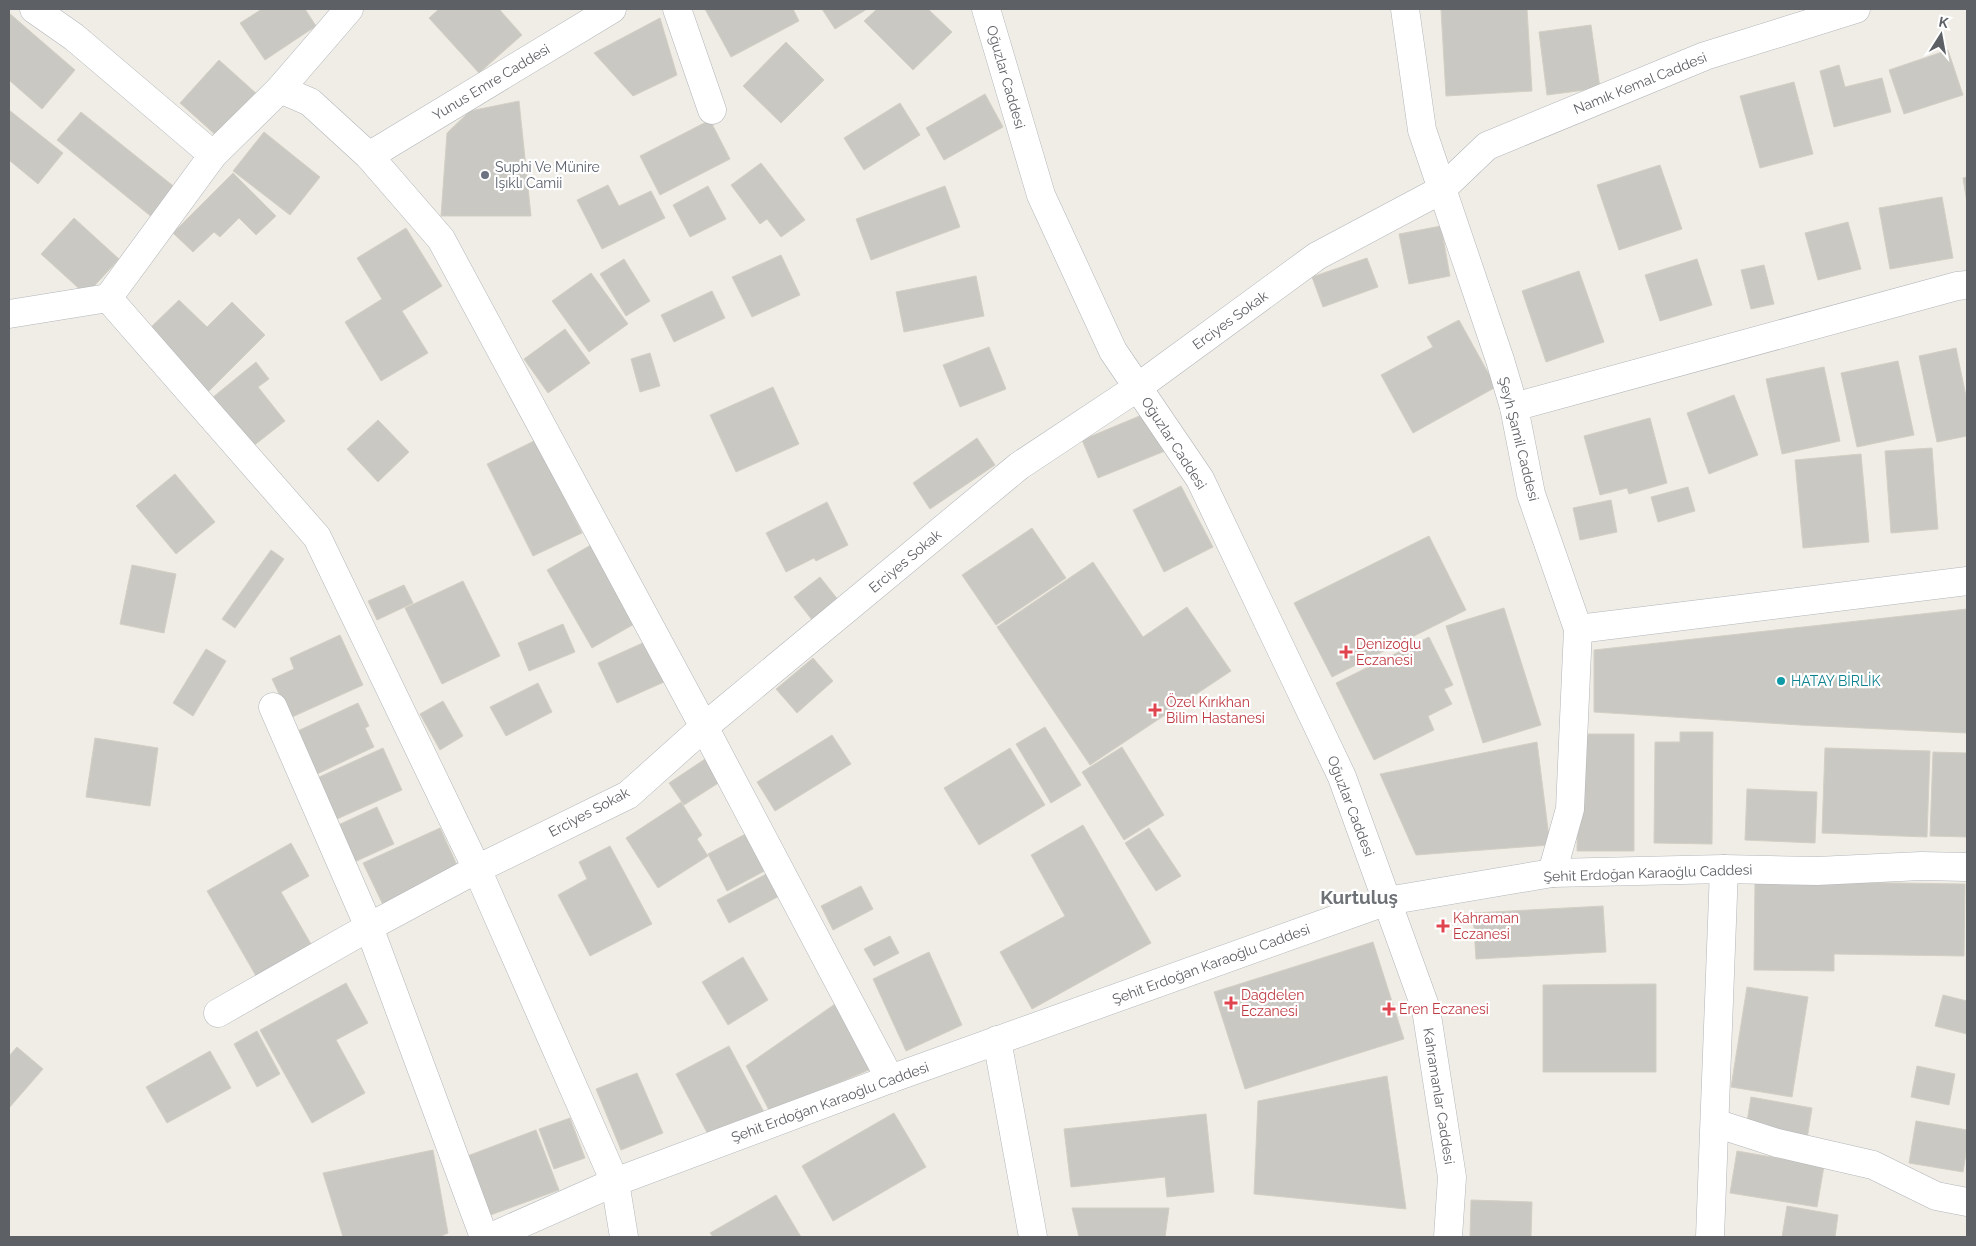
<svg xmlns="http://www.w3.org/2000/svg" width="1976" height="1246" viewBox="0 0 1976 1246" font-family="Raleway,sans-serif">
<rect width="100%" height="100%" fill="#efede6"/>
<!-- building -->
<g fill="#cac8c2" stroke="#d3cfc4">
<polygon points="262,9 305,9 316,26 265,60 240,23"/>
<polygon points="439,9 499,9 522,35 479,73 429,18"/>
<polygon points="705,9 793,9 799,21 731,57"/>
<polygon points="822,9 867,9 835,29"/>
<polygon points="877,9 928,9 952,32 913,70 864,21"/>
<polygon points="1441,9 1527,9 1532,91 1446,96"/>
<polygon points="9,13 75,70 42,109 9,80"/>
<polygon points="660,18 677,75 633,96 594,53"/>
<polygon points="1591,25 1600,88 1547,95 1539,32"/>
<polygon points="786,42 824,80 781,123 743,86"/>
<polygon points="1948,50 1963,95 1904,114 1889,70"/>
<polygon points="219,60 258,95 219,138 180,103"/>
<polygon points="1839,65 1845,87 1882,78 1891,112 1834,127 1820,71"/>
<polygon points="1794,82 1813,154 1760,168 1740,96"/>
<polygon points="985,94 1003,127 944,160 926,128"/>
<polygon points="519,101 531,216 441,216 447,133 470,111"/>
<polygon points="900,103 920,135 864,170 844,138"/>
<polygon points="9,110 63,153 38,184 9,160"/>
<polygon points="81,112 177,189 153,218 57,140"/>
<polygon points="710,120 730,159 660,195 640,156"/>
<polygon points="264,132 320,177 290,215 233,171"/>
<polygon points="761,163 805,220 781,237 767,219 760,224 731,185"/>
<polygon points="1660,165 1682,229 1619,250 1597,185"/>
<polygon points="233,173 276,216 256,235 239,218 220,237 214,232 193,252 173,233"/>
<polygon points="1967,177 1967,203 1963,178"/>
<polygon points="608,185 619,206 651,191 665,218 602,249 577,200"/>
<polygon points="708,186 726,219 690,237 673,205"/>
<polygon points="945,186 960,227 871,260 856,219"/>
<polygon points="1942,197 1953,258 1890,269 1879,208"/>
<polygon points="74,218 119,259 86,295 41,254"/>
<polygon points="1848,222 1861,269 1818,280 1805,233"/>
<polygon points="1441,226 1450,276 1409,284 1399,234"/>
<polygon points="406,228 442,286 402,311 428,353 381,381 345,322 382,299 357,258"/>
<polygon points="781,255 800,295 752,317 732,277"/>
<polygon points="1367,258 1378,287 1323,307 1312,277"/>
<polygon points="624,259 650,301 626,316 600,274"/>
<polygon points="1697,259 1712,305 1660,321 1645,275"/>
<polygon points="1764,265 1774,304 1751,309 1741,270"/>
<polygon points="1579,271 1604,342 1546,362 1522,291"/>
<polygon points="591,273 628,324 589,352 552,301"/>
<polygon points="976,276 984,316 904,332 896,292"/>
<polygon points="712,291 725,318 674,342 661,315"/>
<polygon points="179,300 207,327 232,302 265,335 208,392 147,331"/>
<polygon points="1459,320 1496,387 1413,433 1381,375 1433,347 1427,337"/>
<polygon points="565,329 590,363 548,393 524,359"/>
<polygon points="989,347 1006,389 960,407 943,365"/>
<polygon points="1956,348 1967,401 1967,436 1937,442 1919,356"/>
<polygon points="650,353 660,386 640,392 631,359"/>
<polygon points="1898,361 1914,435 1857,447 1841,373"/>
<polygon points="256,362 269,379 258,387 285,421 247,451 207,402"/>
<polygon points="1824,367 1840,441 1782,454 1766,379"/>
<polygon points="773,387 799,444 736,472 710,415"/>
<polygon points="1734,395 1758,455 1709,474 1687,413"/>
<polygon points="1149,412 1165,451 1098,478 1082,440"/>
<polygon points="1650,418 1667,483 1629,494 1627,488 1600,495 1584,436"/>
<polygon points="378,420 409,452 378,482 347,449"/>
<polygon points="977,438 995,465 930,509 913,483"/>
<polygon points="536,440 582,533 533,556 487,464"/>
<polygon points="1932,448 1938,529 1891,533 1885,451"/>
<polygon points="1861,454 1869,542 1803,548 1795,460"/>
<polygon points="175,474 215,522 176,554 136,506"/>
<polygon points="1181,486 1213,547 1164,572 1133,510"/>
<polygon points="1688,487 1695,511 1658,522 1651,497"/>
<polygon points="1611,500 1617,532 1580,540 1573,508"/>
<polygon points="827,502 848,545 816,561 814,558 786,572 766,533"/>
<polygon points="1032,528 1066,578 996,625 962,575"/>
<polygon points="1429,536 1466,610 1332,677 1294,603"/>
<polygon points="591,545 636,623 592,648 547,570"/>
<polygon points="271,550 284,559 235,628 222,619"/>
<polygon points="1093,562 1143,637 1187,607 1231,671 1090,765 997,627"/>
<polygon points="132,565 176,574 164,633 120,624"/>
<polygon points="820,577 839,601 813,621 794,597"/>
<polygon points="463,581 500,656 442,684 405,608"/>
<polygon points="404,585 413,603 377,620 368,601"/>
<polygon points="1504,608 1541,725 1483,743 1446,626"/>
<polygon points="1967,609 1967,733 1800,725 1594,712 1594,650"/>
<polygon points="563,624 575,652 529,671 518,643"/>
<polygon points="340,635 363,685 281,722 282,700 272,679 294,669 290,658"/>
<polygon points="1429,637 1453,685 1444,689 1452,704 1428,716 1434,730 1374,760 1336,683"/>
<polygon points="645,642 664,682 617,703 598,663"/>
<polygon points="206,649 226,661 193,716 173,703"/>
<polygon points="813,658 833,681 797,713 776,689"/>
<polygon points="538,683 552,712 506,736 490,707"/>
<polygon points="443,701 463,736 440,750 420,714"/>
<polygon points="358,703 369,726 365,728 374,747 315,775 289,735"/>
<polygon points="1045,727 1081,785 1051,803 1016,744"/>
<polygon points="1680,732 1713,732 1712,844 1654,843 1655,742 1680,742"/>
<polygon points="1578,734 1634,734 1634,851 1577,851"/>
<polygon points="832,735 851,764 775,811 757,782"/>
<polygon points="95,738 158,748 150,806 86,797"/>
<polygon points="1537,742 1550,845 1416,855 1380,774"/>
<polygon points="1122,747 1164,815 1124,840 1082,772"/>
<polygon points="383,748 402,790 337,819 317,778"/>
<polygon points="1010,748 1045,805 979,845 944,788"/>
<polygon points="1825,748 1930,751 1927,837 1822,833"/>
<polygon points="1933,752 1967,753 1967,837 1930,836"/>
<polygon points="705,759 720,782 684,805 669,783"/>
<polygon points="1747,789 1817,792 1815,843 1745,840"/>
<polygon points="681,802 702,835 697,839 708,856 658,888 626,838"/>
<polygon points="377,807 394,844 350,864 334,827"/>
<polygon points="1083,825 1151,943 1032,1009 1000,952 1065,916 1031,855"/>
<polygon points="440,828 461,874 385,909 363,863"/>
<polygon points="1149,828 1181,876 1156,891 1125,843"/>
<polygon points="751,831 770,868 727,891 708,854"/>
<polygon points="291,843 309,876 281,892 311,944 256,976 207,891"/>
<polygon points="610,846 652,924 590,956 558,895 587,879 579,862"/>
<polygon points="770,872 783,894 729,923 717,900"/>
<polygon points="1755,881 1965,884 1964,956 1834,954 1834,971 1754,970"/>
<polygon points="861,886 873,909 833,930 821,906"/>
<polygon points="1603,906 1606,952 1476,959 1473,913"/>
<polygon points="890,936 899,953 874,966 864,949"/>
<polygon points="1373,942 1404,1039 1245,1089 1214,992"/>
<polygon points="929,952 962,1025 906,1051 873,979"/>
<polygon points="743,957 768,1000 728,1025 702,982"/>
<polygon points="346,983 368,1023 336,1040 365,1093 312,1123 260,1030"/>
<polygon points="1656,984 1656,1072 1543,1072 1543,985"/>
<polygon points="1747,987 1808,997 1792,1097 1731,1087"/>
<polygon points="1943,995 1967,1001 1967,1034 1935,1026"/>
<polygon points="835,1004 871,1069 770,1112 746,1066"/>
<polygon points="257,1031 280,1074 257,1087 234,1044"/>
<polygon points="729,1046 764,1112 711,1140 676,1074"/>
<polygon points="17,1047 43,1069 9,1108 9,1056"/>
<polygon points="210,1051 231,1088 167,1123 146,1087"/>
<polygon points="1917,1066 1955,1074 1949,1105 1911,1097"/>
<polygon points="637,1073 663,1133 621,1150 596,1089"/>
<polygon points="1387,1076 1406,1209 1254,1194 1258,1101"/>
<polygon points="1751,1097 1812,1108 1807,1139 1746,1128"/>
<polygon points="894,1113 926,1167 833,1221 802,1166"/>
<polygon points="1206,1114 1214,1192 1167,1197 1165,1177 1071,1187 1064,1129"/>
<polygon points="570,1118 585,1158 554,1169 539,1129"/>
<polygon points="1916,1121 1967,1130 1967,1147 1963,1172 1909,1163"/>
<polygon points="536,1130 559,1190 485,1217 462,1158"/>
<polygon points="433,1150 448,1233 439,1237 343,1237 323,1173"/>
<polygon points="1737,1151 1824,1166 1817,1207 1730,1193"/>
<polygon points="776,1195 801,1237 713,1237 710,1233"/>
<polygon points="1471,1200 1532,1202 1531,1237 1470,1237"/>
<polygon points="1787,1206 1838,1215 1835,1237 1782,1237"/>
<polygon points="1072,1208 1169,1208 1165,1237 1079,1237"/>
</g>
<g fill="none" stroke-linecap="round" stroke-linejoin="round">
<defs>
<g id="street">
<polyline points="34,9 74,37 213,155"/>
<polyline points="677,9 712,110"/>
<polyline points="986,9 1041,195 1113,351 1200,479 1342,777 1426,1009 1452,1177 1448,1237"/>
<polyline points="1405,9 1422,130 1500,360 1514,407 1531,494 1578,629 1570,809 1552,873"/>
<polyline points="280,89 310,102 369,156 441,239 704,727 890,1079"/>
<polyline points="369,156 612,9"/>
<polyline points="108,298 317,537 477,869 615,1182 624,1237"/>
<polyline points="9,314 108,298 213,155 280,89 349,9"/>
<polyline points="1514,407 1957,286 1967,285"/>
<polyline points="1578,629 1967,581"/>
<polyline points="273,707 369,927 484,1237"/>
<polyline points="218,1013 369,927 477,869 628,795 704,727 1019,466 1138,387 1317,256 1441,190 1487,146 1705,56 1856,9"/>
<polyline points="997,1040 1033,1237"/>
<polyline points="1715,1123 1777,1143 1873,1165 1936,1196 1967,1202"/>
<polyline points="1710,1237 1724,869"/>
</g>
<polyline id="secondary" points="491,1237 615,1182 890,1079 1387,901 1552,873 1724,869 1817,871 1921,866 1967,867"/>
</defs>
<!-- street casing -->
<use href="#street" stroke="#b3b5ba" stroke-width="29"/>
<!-- secondary casing -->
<use href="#secondary" stroke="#b4b7bc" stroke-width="29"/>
<!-- street -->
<use href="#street" stroke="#fff" stroke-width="28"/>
<!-- secondary -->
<use href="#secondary" stroke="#fff" stroke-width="28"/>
</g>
<!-- markers -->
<circle fill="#6b7280" stroke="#fff" stroke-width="2" cx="485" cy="175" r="5"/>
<g fill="#e0444e" stroke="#fff" stroke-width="2">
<path d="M1343.5 644.5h5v5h5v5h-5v5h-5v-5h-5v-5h5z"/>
<path d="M1152.5 702.5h5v5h5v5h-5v5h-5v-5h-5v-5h5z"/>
<path d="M1440.5 918.5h5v5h5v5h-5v5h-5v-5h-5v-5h5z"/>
<path d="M1228.5 995.5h5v5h5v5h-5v5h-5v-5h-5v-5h5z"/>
<path d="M1386.5 1001.5h5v5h5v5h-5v5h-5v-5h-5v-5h5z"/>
</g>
<circle fill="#0f9aa8" stroke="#fff" stroke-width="2" cx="1781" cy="681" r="5"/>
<g text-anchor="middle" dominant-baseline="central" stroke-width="4.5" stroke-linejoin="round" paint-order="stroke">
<!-- street labels -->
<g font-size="14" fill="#5d6065" stroke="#fff">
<text transform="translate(1006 77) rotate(74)">Oğuzlar Caddesi</text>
<text transform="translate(491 82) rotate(-31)">Yunus Emre Caddesi</text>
<text transform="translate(1640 83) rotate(-22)">Namık Kemal Caddesi</text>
<text transform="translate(1230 320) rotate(-36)">Erciyes Sokak</text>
<text transform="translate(1519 439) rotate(76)">Şeyh Şamil Caddesi</text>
<text transform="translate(1174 443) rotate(57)">Oğuzlar Caddesi</text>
<text transform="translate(905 561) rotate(-40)">Erciyes Sokak</text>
<text transform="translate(1351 806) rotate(69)">Oğuzlar Caddesi</text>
<text transform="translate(589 812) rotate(-28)">Erciyes Sokak</text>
<text transform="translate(1648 873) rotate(-2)">Şehit Erdoğan Karaoğlu Caddesi</text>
<text transform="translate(1211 964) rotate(-20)">Şehit Erdoğan Karaoğlu Caddesi</text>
<text transform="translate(1439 1096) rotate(81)">Kahramanlar Caddesi</text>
<text transform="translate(830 1102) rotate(-20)">Şehit Erdoğan Karaoğlu Caddesi</text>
</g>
<!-- worship labels -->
<g font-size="14" fill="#5b616d" stroke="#fff" text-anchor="start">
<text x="495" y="167">Suphi Ve Münire<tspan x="495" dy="16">Işıklı Camii</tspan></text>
</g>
<!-- health labels -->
<g font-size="14" fill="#be3a42" stroke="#fff" text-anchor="start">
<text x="1356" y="644">Denizoğlu<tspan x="1356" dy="16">Eczanesi</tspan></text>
<text x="1166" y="702">Özel Kırıkhan<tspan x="1166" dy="16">Bilim Hastanesi</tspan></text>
<text x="1453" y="918">Kahraman<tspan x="1453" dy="16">Eczanesi</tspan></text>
<text x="1241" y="995">Dağdelen<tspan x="1241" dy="16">Eczanesi</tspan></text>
<text x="1399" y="1009">Eren Eczanesi</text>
</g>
<!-- culture labels -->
<g font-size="14" fill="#0d838f" stroke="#fff" text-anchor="start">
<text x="1791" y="681">HATAY BİRLİK</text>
</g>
<!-- district labels -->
<g font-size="19" font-weight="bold" fill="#6e7277" stroke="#fff">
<text x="1359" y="897">Kurtuluş</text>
</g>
</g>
<!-- border -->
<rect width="1976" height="1246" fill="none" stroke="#5d6065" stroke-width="20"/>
<!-- north arrow -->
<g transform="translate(1941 35) rotate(11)" stroke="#ffffff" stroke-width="4" paint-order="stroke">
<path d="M0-4L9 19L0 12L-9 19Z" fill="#5d6065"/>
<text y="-8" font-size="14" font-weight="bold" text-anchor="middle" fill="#5d6065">K</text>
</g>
</svg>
